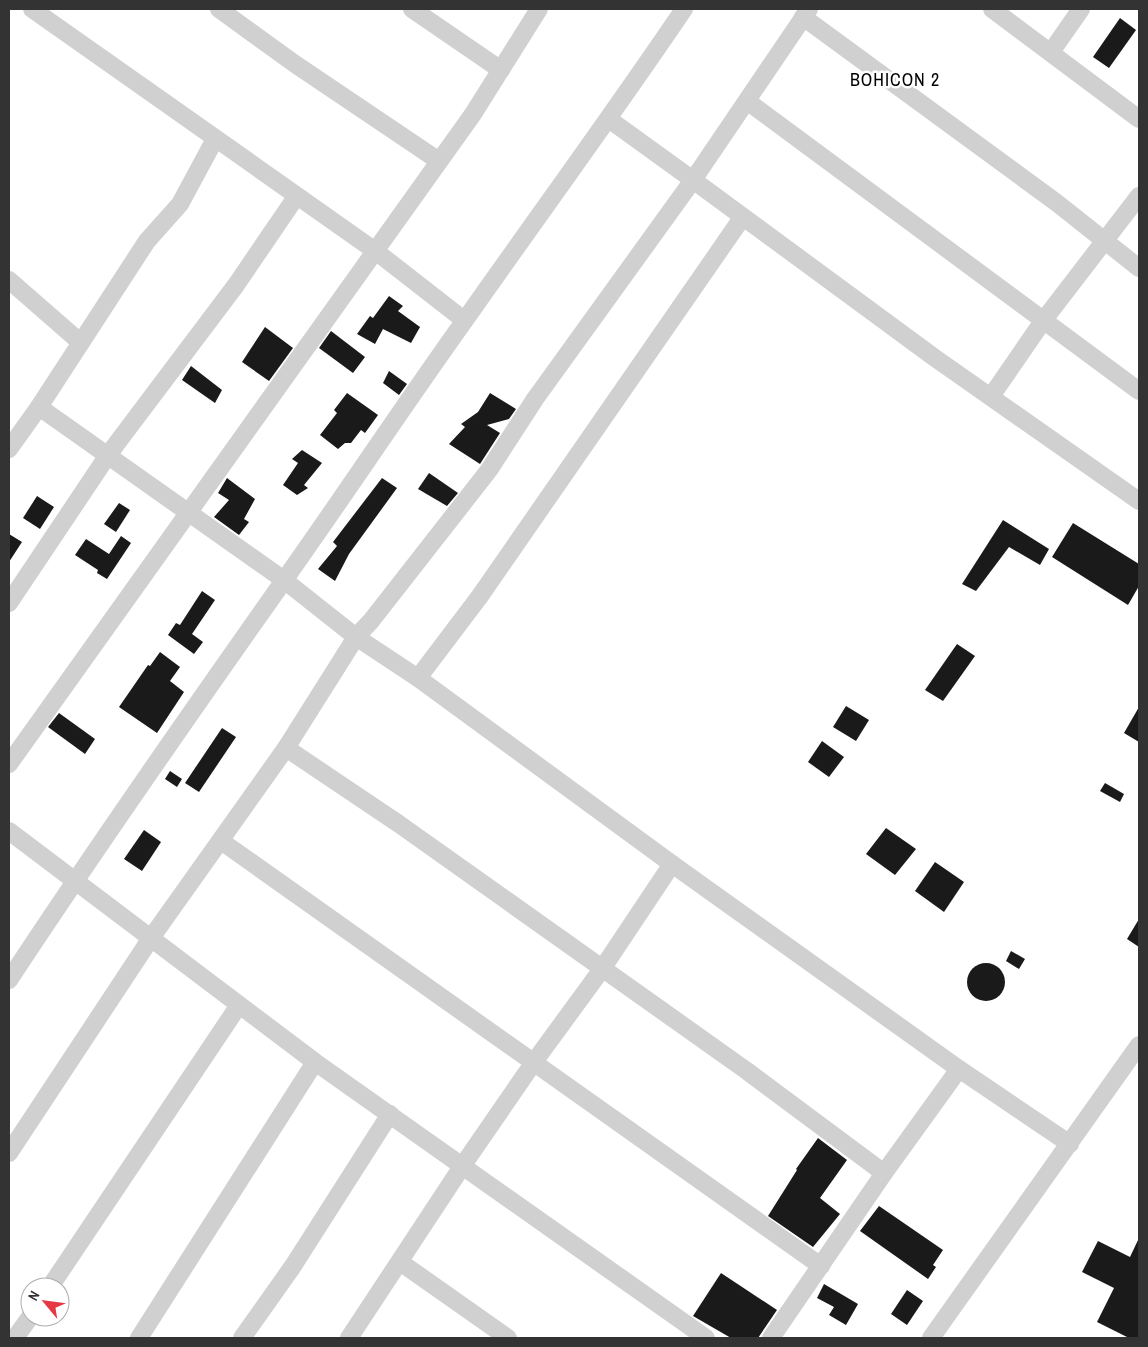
<svg xmlns="http://www.w3.org/2000/svg" width="1148" height="1347" viewBox="0 0 1148 1347" font-family="'Archivo Narrow',sans-serif">
<rect width="100%" height="100%" fill="#fff"/>
<!-- building -->
<g fill="#1a1a1a">
<polygon points="1120,18 1136,30 1109,68 1093,57"/>
<polygon points="389,296 403,306 398,311 420,327 411,343 383,329 375,344 357,334 370,316 373,318"/>
<polygon points="265,327 293,348 269,381 242,362"/>
<polygon points="331,331 365,357 353,373 319,348"/>
<polygon points="191,366 222,390 215,403 182,380"/>
<polygon points="389,371 407,384 399,395 383,383"/>
<polygon points="347,393 378,415 365,433 361,430 351,443 345,443 338,449 320,435 337,413 334,410"/>
<polygon points="490,393 516,409 509,419 487,425 500,433 480,464 449,444 465,427 461,424 478,412"/>
<polygon points="302,450 322,463 304,485 308,488 297,495 283,485 298,463 292,459"/>
<polygon points="429,473 458,493 447,506 418,489"/>
<polygon points="227,478 255,499 244,519 249,522 239,535 214,517 229,500 218,493"/>
<polygon points="382,478 397,488 349,554 335,581 318,569 337,546 333,542"/>
<polygon points="37,496 54,507 40,529 23,518"/>
<polygon points="119,503 130,510 116,532 104,524"/>
<polygon points="1003,520 1049,549 1040,565 1009,547 976,591 962,584"/>
<polygon points="1073,523 1139,564 1139,586 1128,605 1052,557"/>
<polygon points="9,534 22,542 9,562"/>
<polygon points="121,536 131,543 107,579 97,573 98,570 75,555 86,539 109,554"/>
<polygon points="202,591 215,600 192,634 203,642 194,654 168,635 176,623 180,625"/>
<polygon points="957,644 975,656 943,701 925,690"/>
<polygon points="160,652 180,667 170,681 184,692 157,733 119,707 148,665 150,666"/>
<polygon points="846,706 869,720 856,741 833,727"/>
<polygon points="1139,707 1139,742 1124,733"/>
<polygon points="59,713 95,739 85,754 48,727"/>
<polygon points="222,728 236,737 199,792 185,783"/>
<polygon points="822,741 844,757 829,777 808,762"/>
<polygon points="170,771 182,779 177,787 165,779"/>
<polygon points="1105,783 1124,794 1120,802 1100,791"/>
<polygon points="886,828 916,849 895,875 866,854"/>
<polygon points="144,830 161,842 142,871 124,859"/>
<polygon points="935,862 964,882 944,912 915,891"/>
<polygon points="1139,919 1139,947 1127,939"/>
<polygon points="1011,951 1025,959 1019,969 1006,961"/>
<circle cx="986" cy="982" r="19"/>
<polygon points="818,1138 847,1160 820,1198 840,1214 813,1247 768,1216 797,1170 796,1169"/>
<polygon points="879,1206 943,1250 933,1265 936,1267 928,1279 860,1231"/>
<polygon points="1139,1238 1139,1338 1129,1338 1097,1322 1114,1288 1082,1272 1098,1241 1130,1257"/>
<polygon points="721,1273 777,1310 758,1338 731,1338 693,1316"/>
<polygon points="824,1284 858,1304 846,1325 829,1315 834,1307 817,1298"/>
<polygon points="907,1290 923,1301 907,1325 891,1314"/>
</g>
<g fill="none" stroke-linecap="round" stroke-linejoin="round">
<!-- minor -->
<g stroke="#d0d0d0" stroke-width="18">
<polyline points="32,9 374,250 464,320"/>
<polyline points="219,9 295,64 439,161"/>
<polyline points="412,9 501,70"/>
<polyline points="992,9 1139,119"/>
<polyline points="803,17 1057,203 1139,268"/>
<polyline points="1051,52 1081,9"/>
<polyline points="747,101 1139,391"/>
<polyline points="610,120 693,180 809,9"/>
<polyline points="9,280 80,342"/>
<polyline points="992,395 1043,321 1139,196"/>
<polyline points="39,407 147,241 180,204 215,139"/>
<polyline points="9,449 39,407 284,580 356,637 418,678 672,864 959,1069 1070,1144"/>
<polyline points="9,603 108,455 236,285 296,197"/>
<polyline points="418,678 480,596 742,218"/>
<polyline points="286,748 399,824 747,1071 884,1173"/>
<polyline points="9,764 473,114 539,9"/>
<polyline points="9,831 315,1062 706,1338"/>
<polyline points="221,841 821,1266"/>
<path d="M9 980C98 845 191 712 285 579 346 493 404 405 465 320 538 216 613 114 684 9"/>
<polyline points="9,1153 151,938 286,748 356,637 371,621 489,470 535,399 693,180 935,358 1139,501"/>
<polyline points="400,1262 508,1338"/>
<polyline points="50,1287 239,1005"/>
<polyline points="15,1338 30,1317"/>
<polyline points="139,1338 315,1062"/>
<polyline points="242,1338 293,1266 390,1114"/>
<polyline points="349,1338 463,1165 534,1062 602,969 672,864"/>
<polyline points="771,1338 884,1173 959,1069"/>
<polyline points="931,1338 1139,1045"/>
</g>
</g>
<g text-anchor="middle" dominant-baseline="central" stroke-width="5" stroke-linejoin="round" paint-order="stroke">
<!-- neighbourhood labels -->
<g font-size="18" letter-spacing="1" fill="#000" stroke="#fff">
<text x="895" y="79">BOHICON 2</text>
</g>
</g>
<!-- border -->
<rect width="1148" height="1347" fill="none" stroke="#333333" stroke-width="20"/>
<!-- north arrow -->
<g transform="translate(45 1302) rotate(299)"><circle r="24" fill="#ffffff" stroke="#adadad"/>
<path d="M0-4L9 19L0 12L-9 19Z" fill="#e63946"/>
<text y="-8" font-size="14" font-weight="bold" text-anchor="middle" fill="#333333">N</text>
</g>
</svg>
